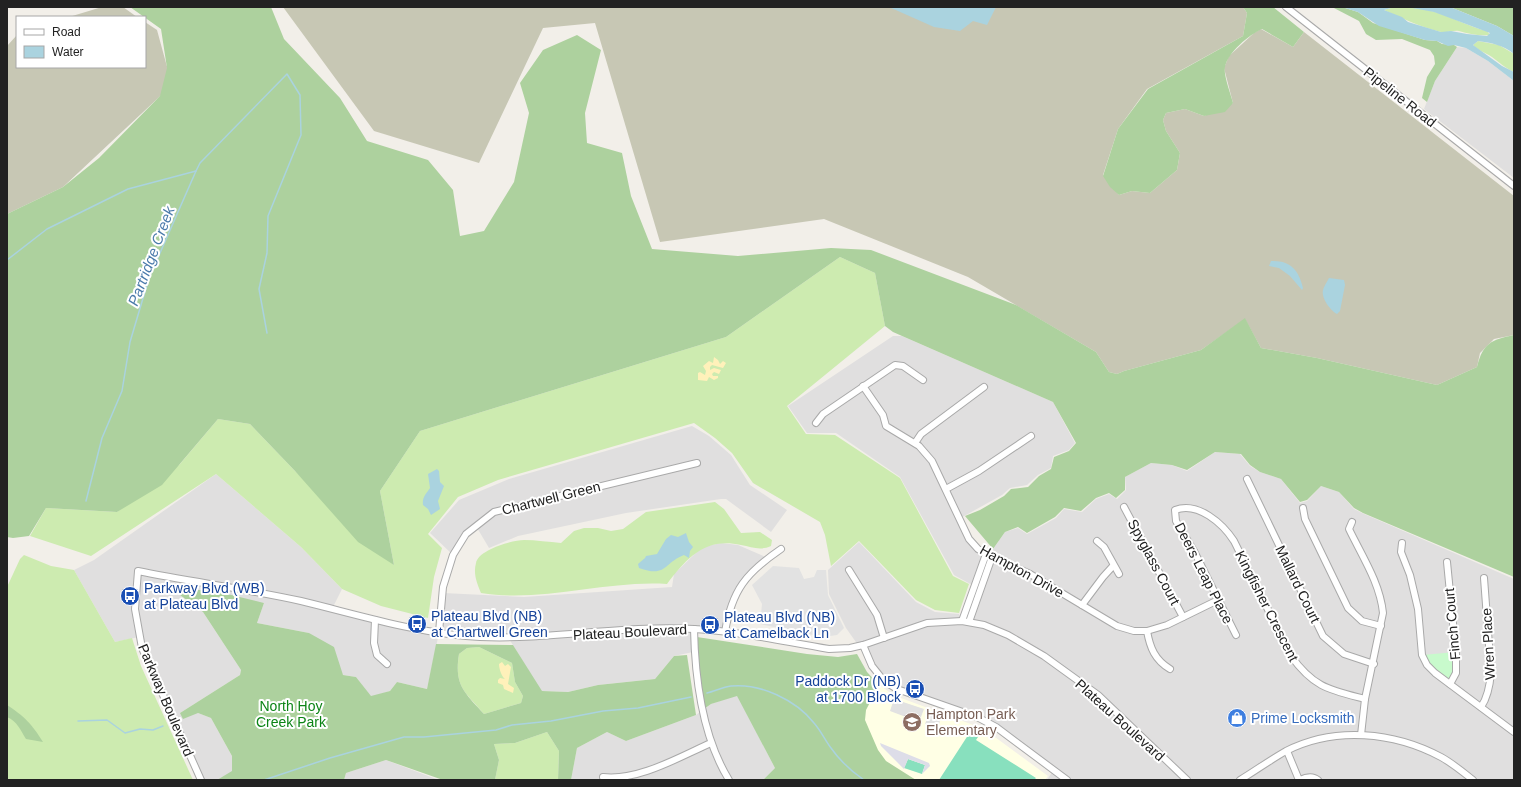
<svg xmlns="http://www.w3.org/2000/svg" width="1521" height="787" viewBox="0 0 1521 787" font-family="Arial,sans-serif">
<rect width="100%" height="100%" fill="#f2efe9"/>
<!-- residential -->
<g fill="#e0dfdf">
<polygon points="1457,47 1466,48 1488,61 1514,81 1514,178 1424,109 1435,81"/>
<polygon points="893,336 902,336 1053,402 1075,443 1069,450 1053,456 1051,468 1038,475 1027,485 1010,488 1002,495 957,520 985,555 974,586 954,575 900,477 836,433 807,433 788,406"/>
<polygon points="692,426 709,436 731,455 750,485 787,510 771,532 726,499 721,499 626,513 518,536 489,548 476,526 453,555 430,533 459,500 509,479"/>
<polygon points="1215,452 1240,454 1250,466 1260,472 1281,479 1300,503 1307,501 1321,486 1339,492 1354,509 1362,513 1514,579 1514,780 1190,780 1100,693 1045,654 970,622 993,557 993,549 1005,532 1018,528 1027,534 1056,518 1064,509 1082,512 1096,499 1109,494 1117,499 1126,490 1125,477 1151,463 1172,465 1187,471"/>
<polygon points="216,474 301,547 342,589 332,609 439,632 443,593 524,597 672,587 674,574 702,547 721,543 738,545 768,558 737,592 725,632 695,629 693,652 674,656 655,679 598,685 568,692 541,691 508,637 439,633 427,689 397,682 390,691 371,697 356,677 343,675 309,633 257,623 264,603 180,595 203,612 241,670 240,675 180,713 198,713 211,718 232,756 232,772 217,780 201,780 139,637 115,642 74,570 94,560"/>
<polygon points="859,542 916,602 935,612 959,614 961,623 984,626 1007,636 1044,659 1097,698 1184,780 1047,780 1054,769 996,726 897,688 885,680 872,665 863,644 858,645 846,628 829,594 828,570"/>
<polygon points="737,695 775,768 764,779 571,780 577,748 607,732 626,741 696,715 711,704"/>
<polygon points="386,760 436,779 443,780 344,780 346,773"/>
</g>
<!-- education -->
<polygon fill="#ffffe5" points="873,680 893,695 984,729 1048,776 1045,780 870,780 857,722"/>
<!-- construction -->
<g fill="#c7c7b4">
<polygon points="102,7 123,7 137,17 69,17"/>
<polygon points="283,7 1243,7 1247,13 1243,36 1147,89 1118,129 1103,175 1119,195 1132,191 1150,193 1177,170 1180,153 1166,131 1163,120 1166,113 1185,109 1204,116 1233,103 1224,68 1229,56 1254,33 1261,29 1293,47 1304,32 1514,196 1514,335 1494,339 1480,353 1477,367 1437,385 1317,358 1261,348 1245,319 1201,350 1124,371 1117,374 1109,372 1096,352 968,277 824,219 660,242 595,23 543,28 479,163 374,131"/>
<polygon points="145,22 157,30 172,85 63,187 7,214 7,46 17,35 17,67 145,67"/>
</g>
<!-- grass -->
<g fill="#cdebb0">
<path d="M1394 7C1407 7 1422 8 1435 12 1453 17 1469 27 1487 31L1490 35C1479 36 1469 34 1459 31 1453 30 1447 33 1441 32 1421 27 1403 19 1384 10Z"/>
<path d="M1478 41 1499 45 1514 54V72C1505 68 1500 63 1492 57 1486 53 1479 51 1473 45Z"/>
<polygon points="840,257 875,273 885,326 787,406 806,434 835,435 900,478 953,576 969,584 959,613 935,610 916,600 859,541 831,566 825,535 820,522 753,483 732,453 715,438 694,423 498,480 458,497 428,534 442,548 434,577 428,618 381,606 342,589 301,547 216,474 91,556 30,536 46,508 117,512 180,464 218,419 250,424 295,471 394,565 380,491 420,431 726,337"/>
<path d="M715 502 724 509 741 533 760 532 772 540 771 546C760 551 752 547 741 545 705 537 687 558 667 584 606 580 541 603 481 593 477 583 473 574 476 563 478 550 512 540 524 540 536 540 549 542 561 543L574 531 584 528H598L611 531 623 529 646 512Z"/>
<polygon points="24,555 51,566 74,570 115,642 132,638 141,666 193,780 7,780 7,587 20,559"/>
<path d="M479 647 512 663 515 682 523 696 521 703 484 714C464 691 454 686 459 654L467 648Z"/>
<polygon points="547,732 559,751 558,780 495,780 499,760 494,744 515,743"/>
</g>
<!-- forest -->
<g fill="#add19e" fill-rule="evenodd">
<path d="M130 7H271L284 39 340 98 367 141 428 160 453 190 460 236 484 231 514 182 529 113 520 83 543 50 577 35 601 50 585 113 587 143 622 153 631 196 652 249 738 256 831 248 871 250 1016 305 1096 352 1109 372 1117 374 1124 371 1201 350 1245 318 1261 348 1317 358 1437 385 1477 367C1483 343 1491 340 1514 335V577L1363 513 1354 508 1339 492 1321 486 1307 500 1300 502 1281 479 1260 472 1250 465 1241 454 1215 452 1187 470 1172 465 1151 463 1125 477V490L1116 498 1109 493 1096 498 1081 511 1064 508 1055 517 1027 533 1018 527 1005 532 993 549 965 516 980 510 1004 496 1011 489 1028 487 1039 476 1051 469 1054 457 1069 451 1076 443 1053 402 893 332 885 326 875 273 840 257 726 337 420 431 380 491 394 565 358 542 295 471 250 424 218 419 162 485 117 512 46 508 29 536 13 538 7 537V214L63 187 99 158 160 96 167 68 161 29Z"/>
<path d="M1243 7H1273L1304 32 1293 47 1262 29C1249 35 1228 52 1225 67 1223 74 1231 95 1233 103L1225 112 1204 116 1185 109 1166 113 1163 120 1166 131 1180 153 1177 170 1150 193 1132 191 1119 195 1110 187 1103 176 1118 129 1148 89 1243 36 1247 13Z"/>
<polygon points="1332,7 1342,7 1358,12 1373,23 1425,40 1437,41 1442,44 1454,45 1457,47 1435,81 1427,102 1422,98 1427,77 1435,64 1434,56 1430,50 1402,39 1376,40 1366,34 1359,21"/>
<polygon points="1450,7 1514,7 1514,36 1497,26"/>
<path d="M180 588 219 592 264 603 257 623 309 633 334 647 343 675 356 677 371 696 390 691 397 682 427 689 436 644 513 645 542 691 568 692 598 685 655 679 674 656 687 655 696 715 626 741 607 732 577 748 571 780H558L559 751 547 732 515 743 494 744 499 760 495 780H443L386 760 346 773 344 780H217L232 771V756L211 718 198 713 183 719 180 713 240 675 241 670 203 612 180 595ZM479 647 512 663 515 682 523 696 521 703 484 714C464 692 454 685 459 654L467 648Z"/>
<polygon points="697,637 807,654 838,657 857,654 867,672 879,685 866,710 865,720 878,750 886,761 916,780 752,780 764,779 775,768 737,696 711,704 704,709 696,651"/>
<path d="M7 705C24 716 32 724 43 742L26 739C21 731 17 721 7 717Z"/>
</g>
<!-- sand -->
<g fill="#fff1ba">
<polygon points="714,357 718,360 720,364 723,361 726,363 723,368 712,365 710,367 710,370 714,368 721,370 719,374 714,372 712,374 713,376 718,376 718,378 714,380 709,377 707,381 698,380 698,373 700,372 705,375 706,371 703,366 709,361 713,363"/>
<path d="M502 662 505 666 508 664 511 667 508 684 514 688 513 693 504 689 503 685 498 683V680L500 678 505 679C502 677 499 669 499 664Z"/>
</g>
<!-- park -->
<polygon fill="#c8facc" points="1456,652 1456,673 1450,684 1435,673 1422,655"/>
<!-- pitch -->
<g fill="#88e0be">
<polygon points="974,726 982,731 976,740 1036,778 1034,780 939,780"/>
<polygon points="908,759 925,765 922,774 904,768"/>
</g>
<!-- parking -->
<g fill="#e2e2e2">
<polygon points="773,566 799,568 804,579 814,577 817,570 826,570 828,595 844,628 837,635 823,637 760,624 762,604 752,585"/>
<polygon points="894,699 924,709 919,722 890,711"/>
<polygon points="930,712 941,716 938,729 925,724"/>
</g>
<!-- plaza -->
<polygon fill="#dddde8" points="880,743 929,763 930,766 922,774 925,765 908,759 904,769 881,746"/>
<!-- water -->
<g fill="#aad3df">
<polygon points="889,7 996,7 987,25 973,21 960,31 934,27"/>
<path d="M1342 7H1394L1384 10 1402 17 1408 22 1441 32 1451 31 1467 34 1487 36 1490 33 1434 12 1407 7H1450L1497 26 1514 36V54C1504 45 1491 43 1478 41L1473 45 1502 66 1514 72V81L1488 61 1466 48 1454 45 1448 46 1437 41 1425 40 1379 26 1358 12Z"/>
<path d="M1271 261C1291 260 1299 271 1303 288L1302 290 1290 276 1279 268 1269 266Z"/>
<path d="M1329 278 1344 280 1345 285 1340 311 1337 314C1330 310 1321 298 1323 290 1324 286 1327 282 1329 278Z"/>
<path d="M437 469 439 471 440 482 444 486 438 501 440 509 431 515 428 509 423 505C422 497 426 494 430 488L428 474Z"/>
<path d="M686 533 689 542 693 547 690 551 689 558 684 555C663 563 667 578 639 568L638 564 645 558 646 556 657 554 666 539 671 535 678 537Z"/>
</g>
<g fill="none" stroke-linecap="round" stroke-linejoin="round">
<!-- stream -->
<g stroke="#aad3df" stroke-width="1.5">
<polyline points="7,260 47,229 128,189 196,171"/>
<polyline points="86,501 102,438 122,391 130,342 149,278 196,171 200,163 287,74 300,95 301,135 268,216 267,253 259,289 267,333"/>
<path d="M707 693C715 691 723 687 731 686 760 683 796 700 814 723 821 731 825 740 831 748 840 761 851 771 864 780"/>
<polyline points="78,721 107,720 125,733 140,729 153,730 163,726"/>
<polyline points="264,780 330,758 404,737 424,737 496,730 512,725 551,721 603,711 638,708 691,697"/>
</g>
<defs>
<g id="minor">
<polyline points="1286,7 1514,186"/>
<polyline points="863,386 883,415 886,426 919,446 932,461 969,539 978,549 986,554 1030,574 1117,626 1134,631 1147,631 1167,625 1218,600"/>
<polyline points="816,423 823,414 895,365 903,366 923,380"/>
<polyline points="915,443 921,434 984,387"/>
<polyline points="1247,479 1323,636 1344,654 1374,664"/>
<polyline points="946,489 979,471 1031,436"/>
<polyline points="1124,507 1183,617"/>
<polyline points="1303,508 1305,519 1348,608 1362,621 1381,626"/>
<path d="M1352 522 1349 529C1362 556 1380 583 1383 613L1365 699 1361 735"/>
<polyline points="1097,541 1104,547 1119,574"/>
<polyline points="1402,543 1401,552 1410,575 1418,609 1422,655 1427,665 1435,673 1514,732"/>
<polyline points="1447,562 1456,654 1456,673 1450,684"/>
<polyline points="849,570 877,615 884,638"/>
<polyline points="1082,605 1103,577 1113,566"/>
<polyline points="375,620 374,643 377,655 387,664"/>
<polyline points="962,621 986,554"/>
<polyline points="969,622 992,557"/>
<path d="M694 629C695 679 702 736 729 780"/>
<path d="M1147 631C1150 648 1155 660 1170 669"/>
<polyline points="439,632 443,587 453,555 466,534 494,512 697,463"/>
<path d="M725 632C732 590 746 573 781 549"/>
<path d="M1236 635 1194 551 1176 521 1175 510C1198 501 1223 524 1234 541L1291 656C1314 688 1330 690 1365 699"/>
<polyline points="863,645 872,666 884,681 897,689 977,717 996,727 1067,780"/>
<path d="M1481 707C1488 697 1490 685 1491 672L1484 578"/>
<polyline points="1287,751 1299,780"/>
<path d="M603 777C639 781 679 757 711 743"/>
<path d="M201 780 142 648 135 609 138 571C192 582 247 589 301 601 359 615 419 634 480 637 551 640 622 625 694 629 739 631 785 642 829 649L850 648 863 645 927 623 962 621 984 625 1008 635 1044 656 1098 695 1187 780"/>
<path d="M1240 780C1255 771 1270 760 1286 751 1335 726 1394 732 1441 757 1452 763 1463 772 1473 780"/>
<path d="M1300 780C1306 777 1312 775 1318 780"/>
</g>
</defs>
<!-- minor casing -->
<use href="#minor" stroke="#a9a9a9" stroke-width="8"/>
<!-- minor -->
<use href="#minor" stroke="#fff" stroke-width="6"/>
</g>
<!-- icons -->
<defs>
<symbol id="bus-disc" viewBox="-11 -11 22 22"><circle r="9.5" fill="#1a4fb4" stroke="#fff"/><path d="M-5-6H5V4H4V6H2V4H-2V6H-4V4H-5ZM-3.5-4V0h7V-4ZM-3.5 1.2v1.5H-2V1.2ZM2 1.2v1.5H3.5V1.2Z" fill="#fff"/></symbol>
<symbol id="shop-disc" viewBox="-11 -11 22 22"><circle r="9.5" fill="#3f7fe0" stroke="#fff"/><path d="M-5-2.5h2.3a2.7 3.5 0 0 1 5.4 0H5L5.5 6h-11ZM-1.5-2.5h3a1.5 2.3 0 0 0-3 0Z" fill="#fff"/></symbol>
<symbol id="school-disc" viewBox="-11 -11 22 22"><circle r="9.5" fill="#8d6e63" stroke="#fff"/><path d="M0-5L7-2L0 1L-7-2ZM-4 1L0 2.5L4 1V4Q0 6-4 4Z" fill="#fff"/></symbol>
</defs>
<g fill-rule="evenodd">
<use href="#bus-disc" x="119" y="585" width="22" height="22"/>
<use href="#bus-disc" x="406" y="613" width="22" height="22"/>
<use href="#bus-disc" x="699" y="614" width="22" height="22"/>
<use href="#bus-disc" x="904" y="678" width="22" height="22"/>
<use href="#shop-disc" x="1226" y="707" width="22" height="22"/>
<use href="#school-disc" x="901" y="711" width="22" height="22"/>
</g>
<g text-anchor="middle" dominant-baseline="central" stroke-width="4" stroke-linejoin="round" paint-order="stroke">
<!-- street labels -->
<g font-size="14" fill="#222" stroke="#fff">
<text transform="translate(1400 97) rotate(38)">Pipeline Road</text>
<text transform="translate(551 498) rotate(-14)">Chartwell Green</text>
<text transform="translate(1154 562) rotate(62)">Spyglass Court</text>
<text transform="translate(1022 571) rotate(29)">Hampton Drive</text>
<text transform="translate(1204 573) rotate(63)">Deers Leap Place</text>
<text transform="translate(1298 584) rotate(64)">Mallard Court</text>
<text transform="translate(1267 606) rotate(63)">Kingfisher Crescent</text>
<text transform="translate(1452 624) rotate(-95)">Finch Court</text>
<text transform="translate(630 632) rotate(-3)">Plateau Boulevard</text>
<text transform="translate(1488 644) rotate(-93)">Wren Place</text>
<text transform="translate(166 700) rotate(67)">Parkway Boulevard</text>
<text transform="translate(1120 720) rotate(42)">Plateau Boulevard</text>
</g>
<!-- transit labels -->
<g font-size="14" fill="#164399" stroke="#fff" text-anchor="start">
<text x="144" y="588">Parkway Blvd (WB)<tspan x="144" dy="16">at Plateau Blvd</tspan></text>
<text x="431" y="616">Plateau Blvd (NB)<tspan x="431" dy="16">at Chartwell Green</tspan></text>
<text x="724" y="617">Plateau Blvd (NB)<tspan x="724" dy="16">at Camelback Ln</tspan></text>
<text x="901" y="681" text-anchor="end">Paddock Dr (NB)<tspan x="901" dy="16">at 1700 Block</tspan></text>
</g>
<!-- park labels -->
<g font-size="14" fill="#0c8416" stroke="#fff">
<text x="291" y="706">North Hoy<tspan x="291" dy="16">Creek Park</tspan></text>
</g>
<!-- education labels -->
<g font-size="14" fill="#785e54" stroke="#fff" text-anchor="start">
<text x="926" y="714">Hampton Park<tspan x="926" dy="16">Elementary</tspan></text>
</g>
<!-- shop labels -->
<g font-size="14" fill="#366cbe" stroke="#fff" text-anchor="start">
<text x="1251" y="718">Prime Locksmith</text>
</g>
<!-- water labels -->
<g font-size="15" font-style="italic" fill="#4a7aab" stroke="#fff">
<text transform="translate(151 256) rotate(-69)">Partridge Creek</text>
</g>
</g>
<!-- border -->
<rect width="1521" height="787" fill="none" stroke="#222222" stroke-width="16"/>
<!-- legend -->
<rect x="16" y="16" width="130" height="52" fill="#ffffff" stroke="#a7a7a7"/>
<rect x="24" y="29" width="20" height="6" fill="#ffffff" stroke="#a7a7a7"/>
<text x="52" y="36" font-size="12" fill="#222222">Road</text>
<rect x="24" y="46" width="20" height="12" fill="#aad3df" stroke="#a7a7a7"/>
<text x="52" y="56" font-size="12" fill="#222222">Water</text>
</svg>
